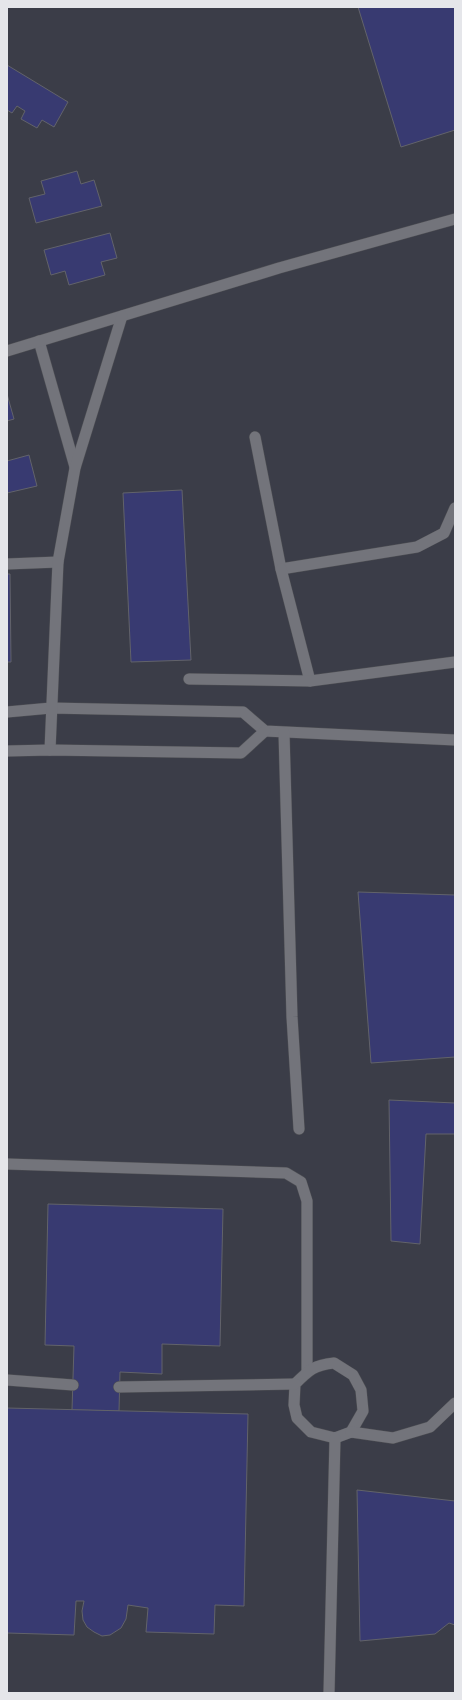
<svg xmlns="http://www.w3.org/2000/svg" width="462" height="1700" viewBox="0 0 462 1700" font-family="Lato,sans-serif">
<rect width="100%" height="100%" fill="#303137"/>
<!-- built -->
<rect fill="#3b3d48" x="7" y="7" width="448" height="1686"/>
<!-- building -->
<g fill="#383a71" stroke="#62636a">
<polygon points="358,7 455,7 455,130 401,147"/>
<polygon points="7,65 68,102 54,127 42,120 37,128 21,119 25,111 17,106 12,113 7,110"/>
<polygon points="77,171 81,184 94,180 102,206 36,223 29,198 45,194 41,181"/>
<polygon points="110,233 117,258 101,262 105,275 69,285 65,271 51,275 44,250"/>
<polygon points="7,394 14,419 7,421"/>
<polygon points="29,455 37,486 7,493 7,461"/>
<polygon points="182,490 191,660 131,662 123,493"/>
<polygon points="7,574 10,574 11,662 7,662"/>
<polygon points="358,892 455,895 455,1057 371,1063"/>
<polygon points="389,1100 455,1103 455,1134 426,1134 420,1244 391,1241"/>
<polygon points="48,1204 223,1209 220,1346 162,1344 162,1374 120,1372 119,1411 72,1410 74,1346 45,1345"/>
<polygon points="7,1408 248,1414 244,1606 215,1605 214,1634 146,1632 148,1608 128,1605 126,1619 121,1628 110,1635 102,1636 94,1632 87,1627 83,1620 82,1611 84,1601 76,1601 74,1635 7,1633"/>
<polygon points="357,1490 455,1501 455,1625 449,1623 435,1634 360,1641"/>
</g>
<g fill="none" stroke-linecap="round" stroke-linejoin="round">
<defs>
<g id="service">
<polyline points="39,341 75,467"/>
<polyline points="7,351 279,268 455,219"/>
<polyline points="255,437 281,569 417,547 444,533 455,508"/>
<polyline points="7,564 58,562"/>
<polyline points="281,569 310,681"/>
<polyline points="189,679 310,681 455,662"/>
<polyline points="7,712 51,708 243,712 265,731 455,740"/>
<polyline points="284,733 292,1017 299,1129"/>
<polyline points="50,750 58,562 75,468 122,316"/>
<polyline points="7,751 50,750 241,753 265,731"/>
<polyline points="7,1164 286,1173 301,1182 307,1201 307,1371"/>
<path d="M334 1363 353 1375 361 1390 363 1411 351 1432 335 1438 311 1432 297 1418 294 1405 295 1384C309 1370 314 1365 334 1363Z"/>
<polyline points="7,1380 73,1385"/>
<polyline points="119,1387 295,1384"/>
<polyline points="351,1432 393,1438 430,1427 455,1403"/>
<polyline points="329,1693 335,1438"/>
</g>
</defs>
<!-- service casing -->
<use href="#service" stroke="#4d4e53" stroke-width="12"/>
<!-- service -->
<use href="#service" stroke="#73747b" stroke-width="11"/>
</g>
<!-- border -->
<rect width="462" height="1700" fill="none" stroke="#e5e6ea" stroke-width="16"/>
</svg>
